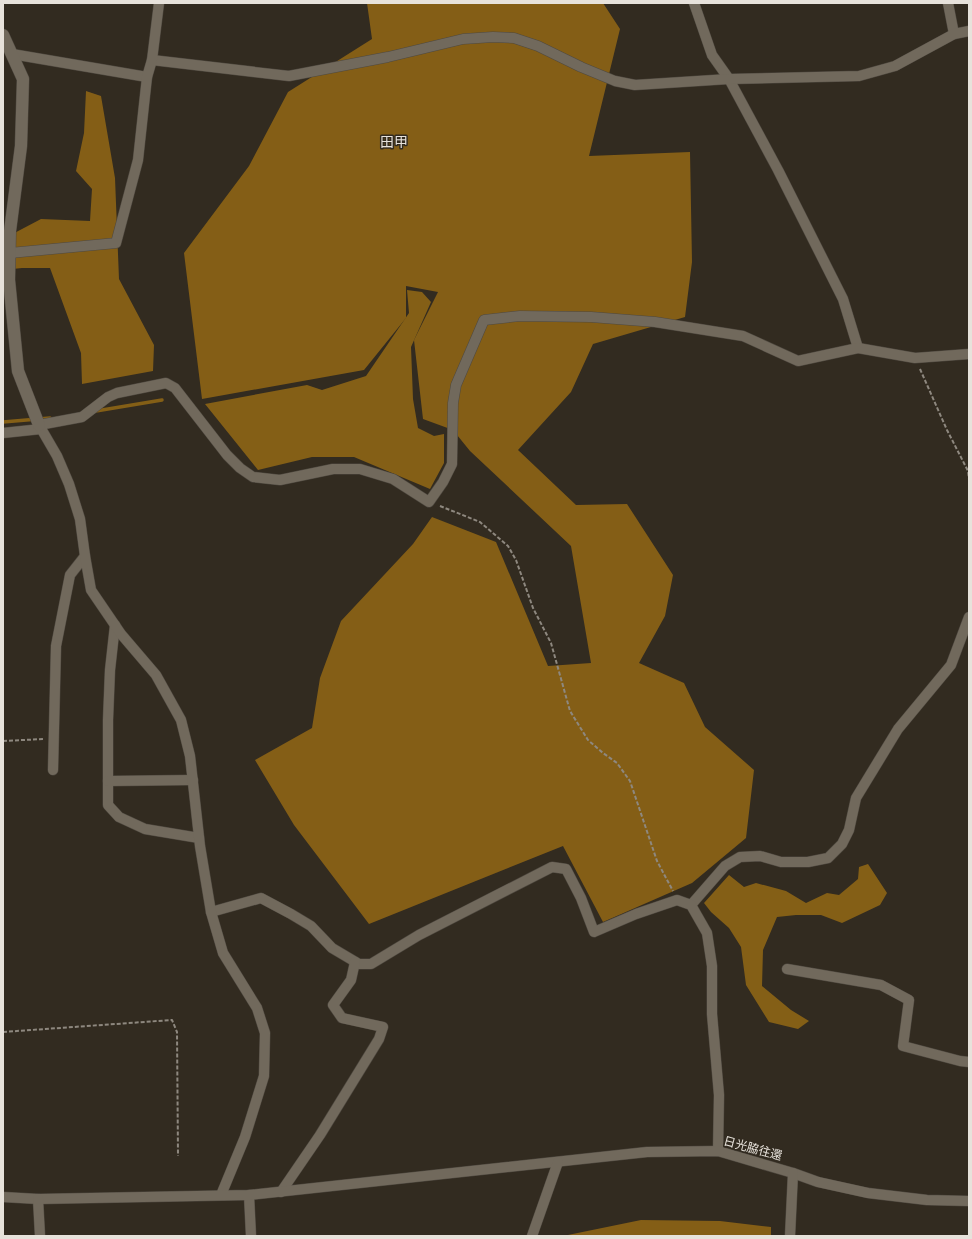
<svg xmlns="http://www.w3.org/2000/svg" width="972" height="1239" viewBox="0 0 972 1239" font-family="Quicksand,'Noto Sans JP',sans-serif">
<rect width="100%" height="100%" fill="#322b20"/>
<!-- forest -->
<g fill="#845e16">
<polygon points="367,3 603,3 620,29 589,156 690,152 692,262 685,317 593,344 571,392 518,450 576,505 627,504 673,575 665,616 639,663 684,683 705,727 754,770 746,838 692,883 603,922 563,846 369,924 294,825 255,760 312,728 320,678 341,621 413,544 432,517 496,542 548,666 591,663 571,546 470,451 453,430 423,419 414,340 438,292 406,286 406,318 364,370 202,399 184,253 249,166 288,92 372,39"/>
<polygon points="86,91 101,96 115,178 119,279 154,345 153,371 82,384 81,353 50,268 22,268 3,270 3,239 41,219 90,221 92,189 76,171 84,133"/>
<polygon points="641,1220 720,1221 771,1227 771,1236 563,1236"/>
</g>
<!-- water -->
<g fill="#845f16">
<polygon points="407,290 422,292 431,302 411,347 413,399 418,428 434,436 444,434 444,463 430,489 354,457 312,457 258,470 205,404 307,385 322,390 366,376 409,313"/>
<polygon points="868,864 887,893 880,905 842,923 821,915 796,915 777,917 763,950 762,986 791,1010 809,1021 798,1029 769,1022 746,985 741,947 729,928 711,912 704,903 729,875 744,887 756,883 786,891 806,903 827,893 839,895 858,879 859,867"/>
</g>
<g fill="none" stroke-linecap="round" stroke-linejoin="round">
<!-- stream -->
<g stroke="#845f16" stroke-width="3.5">
<polyline points="96,411 162,400"/>
<polyline points="3,422 50,418"/>
</g>
<defs>
<g id="street">
<polyline points="694,3 712,55 729,79 778,170 843,299 858,348"/>
<polyline points="948,3 954,34"/>
<polyline points="12,54 147,77"/>
<polyline points="152,60 289,76 388,57 463,39 493,37 514,38 538,46 581,67 615,81 635,85 729,79 859,76 895,66 954,34 969,31"/>
<polyline points="10,253 116,243 138,160 147,77 152,60 159,3"/>
<polyline points="3,433 41,429"/>
<polyline points="115,625 110,670 108,720 108,805 119,817 145,829 199,838"/>
<polyline points="53,770 56,646 70,575 85,556"/>
<polyline points="108,781 193,780"/>
<polyline points="691,905 725,866 740,857 760,856 781,862 808,862 828,858 842,844 849,830 856,798 898,729 951,665 969,617"/>
<polyline points="211,912 261,898 291,914 311,926 332,948 359,964 371,964 419,935 552,867 566,869 581,898 594,932 636,914 677,900 691,905 707,933 712,966 712,1014 719,1095 718,1151"/>
<polyline points="787,969 881,985 909,1000 903,1046 960,1061 969,1062"/>
<polyline points="281,1192 320,1135 379,1039 383,1027 342,1018 333,1005 351,980 355,962"/>
<polyline points="221,1195 245,1137 264,1076 265,1033 257,1008 223,953 211,912 200,846 190,756 181,720 156,675 121,634 91,590 85,556 80,519 69,484 57,456 39,425 82,417 108,397 117,393 166,383 175,388 227,455 240,468 253,477 280,480 333,469 360,469 393,479 429,502 443,482 452,464 453,403 456,385 484,320 520,316 591,317 655,322 743,336 798,361 858,348 915,358 969,354"/>
<polyline points="249,1195 251,1236"/>
<polyline points="3,1197 38,1199 249,1195 647,1152 718,1151 793,1173 818,1182 868,1193 927,1200 969,1201"/>
<polyline points="38,1199 40,1236"/>
<polyline points="532,1236 558,1162"/>
<polyline points="790,1236 793,1173"/>
</g>
<polyline id="secondary" points="3,35 23,79 21,146 10,231 9,280 18,371 39,425"/>
</defs>
<!-- street casing -->
<use href="#street" stroke="#4f4940" stroke-width="11"/>
<!-- secondary casing -->
<use href="#secondary" stroke="#4f4940" stroke-width="13"/>
<!-- path -->
<g stroke="#8e887f" stroke-width="2" stroke-dasharray="4 2" stroke-linecap="butt">
<polyline points="920,369 947,430 968,471 969,479"/>
<polyline points="440,506 480,522 508,546 516,560 533,608 551,643 570,711 588,740 603,753 617,763 630,781 657,861 673,891"/>
<polyline points="3,741 44,739"/>
<polyline points="3,1032 172,1020 177,1032 178,1156"/>
</g>
<!-- street -->
<use href="#street" stroke="#71695c" stroke-width="10"/>
<!-- secondary -->
<use href="#secondary" stroke="#71695c" stroke-width="12"/>
</g>
<g text-anchor="middle" dominant-baseline="central" stroke-width="3" stroke-linejoin="round" paint-order="stroke">
<!-- street labels -->
<g font-size="12" fill="#e7e2db" stroke="#322b20">
<text transform="translate(753 1148) rotate(15)">日光脇往還</text>
</g>
<!-- quarter labels -->
<g font-size="14" fill="#e7e2db" stroke="#322b20">
<text x="394" y="142">田甲</text>
</g>
</g>
<!-- border -->
<rect width="972" height="1239" fill="none" stroke="#e7e2db" stroke-width="8"/>
</svg>
